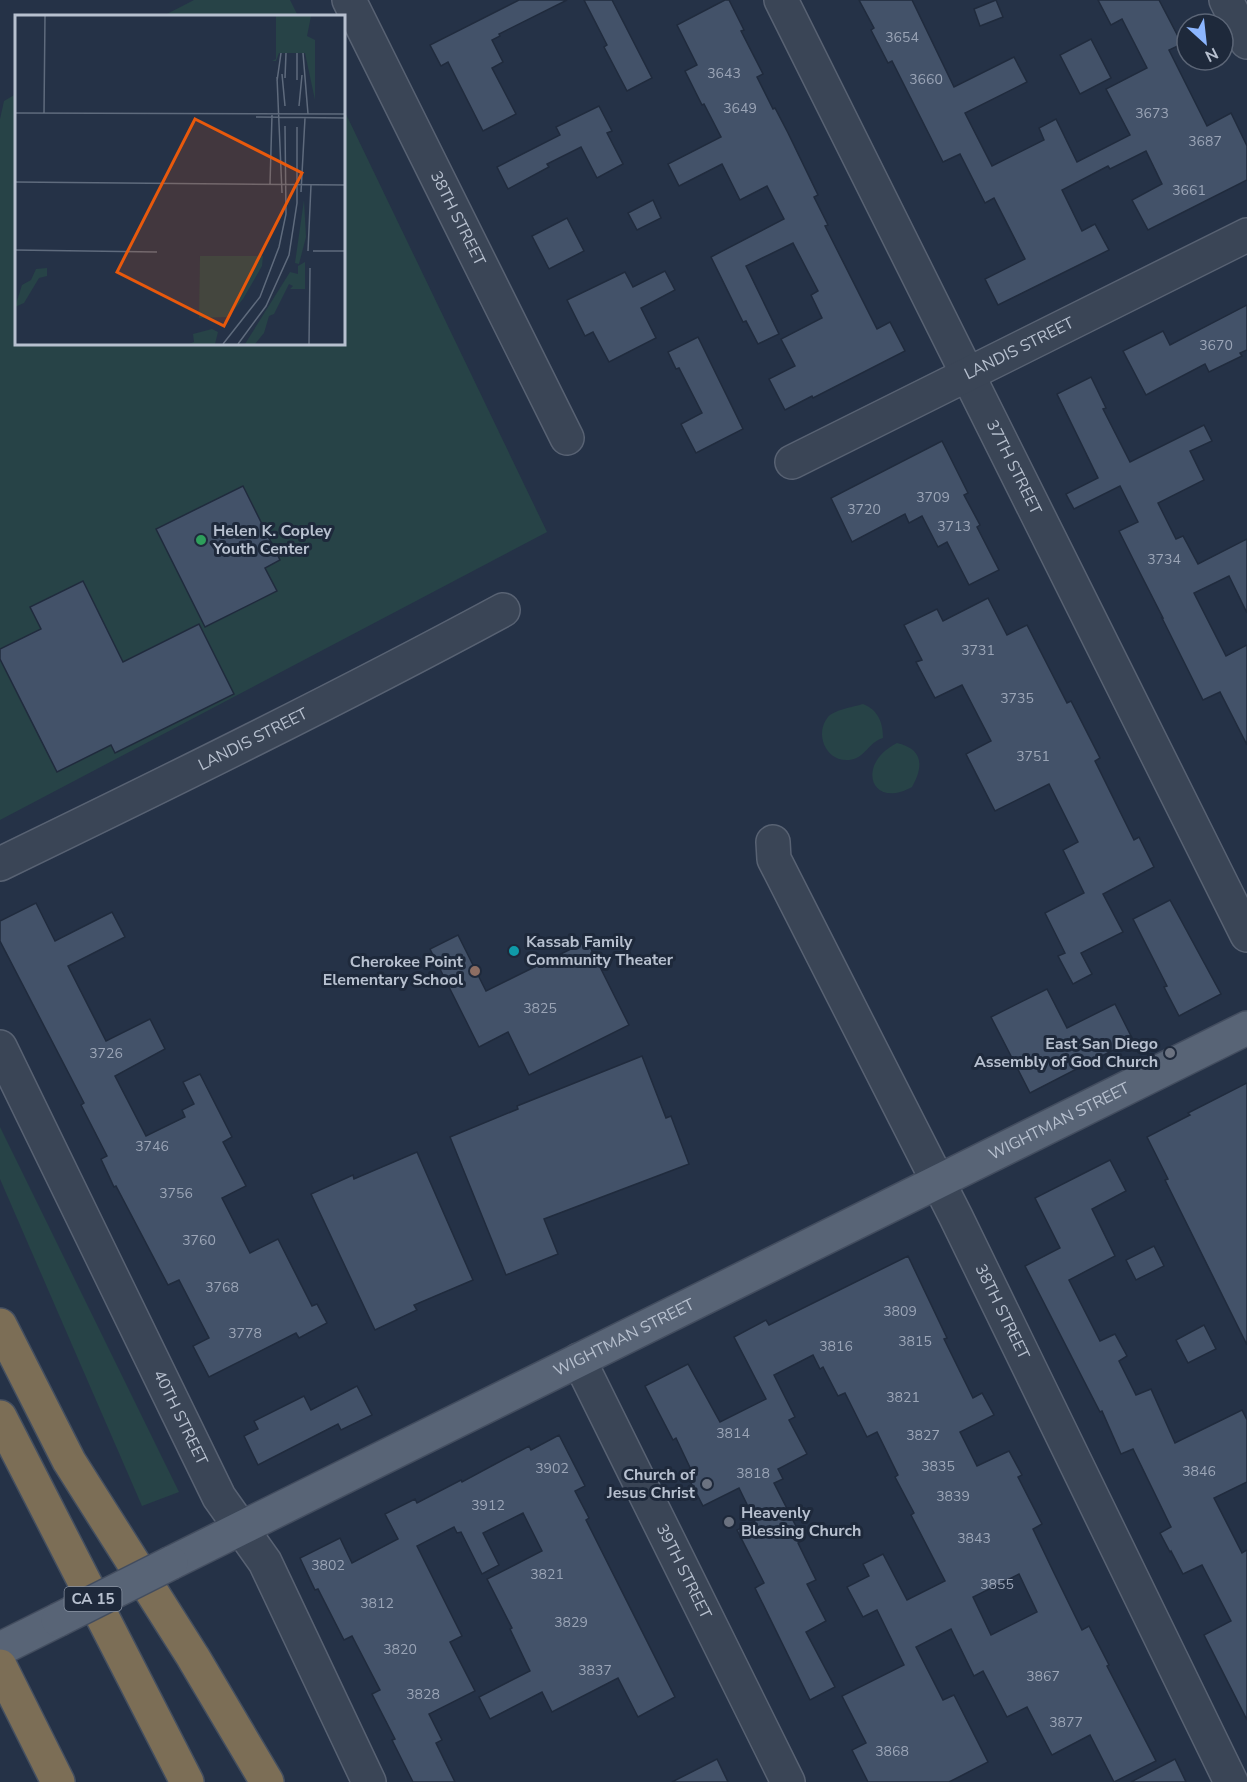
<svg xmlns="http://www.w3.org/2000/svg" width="1247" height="1782" viewBox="0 0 1247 1782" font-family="'Nunito Sans',sans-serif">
<rect width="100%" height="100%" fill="#253247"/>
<!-- green -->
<g fill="#274347">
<polygon points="194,0 290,0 298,16 163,16"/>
<polygon points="16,94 16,344 344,344 344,110 547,532 0,820 0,119 4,101"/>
<path d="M863 704C878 710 883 722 883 738 867 743 866 758 849 760 826 762 814 734 828 717 834 710 853 707 863 704Z"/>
<path d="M897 743C923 749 924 766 912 787 871 810 855 764 897 743Z"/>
<polygon points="0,1127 179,1492 142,1506 0,1179"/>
</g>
<!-- building -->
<g fill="#435269" stroke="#202b3d" stroke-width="1.5" fill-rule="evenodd">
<polygon points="519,0 567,0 499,34 500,36 492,40 503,62 492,68 516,114 483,131 448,62 441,66 430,45"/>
<polygon points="584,0 612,0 652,78 627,91 604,47 607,45"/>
<polygon points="725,0 729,0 744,30 741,31 763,74 757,77 773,109 775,108 788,133 818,195 814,197 828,225 825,226 877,329 890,322 905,351 813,398 812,396 785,410 769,379 795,366 781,339 822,318 811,295 818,291 793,243 746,266 779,334 758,344 746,321 743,322 711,257 784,219 767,186 740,200 722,164 679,186 668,164 721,137 704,104 702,105 685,71 697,65 677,25"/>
<polygon points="859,0 912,0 954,87 1014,57 1027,82 965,113 992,166 1044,140 1039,128 1056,119 1077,162 1130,135 1106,89 1147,68 1122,19 1111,25 1098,0 1159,0 1182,44 1169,50 1207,126 1231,113 1247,146 1247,180 1148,230 1132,200 1162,184 1146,151 1110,169 1108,166 1062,190 1082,231 1095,224 1109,250 998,305 985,279 1025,259 994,198 985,203 960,154 943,162 892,61 888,63 871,30 874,28"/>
<polygon points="996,0 1003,17 980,26 974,9"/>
<polygon points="1091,39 1111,78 1080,94 1060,55"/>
<polygon points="599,106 612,131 607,133 623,164 597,178 581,147 547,164 549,167 508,189 497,167 560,135 556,127"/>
<polygon points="653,200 661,218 637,230 628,213"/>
<polygon points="567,218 584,251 549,269 532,236"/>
<polygon points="665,271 675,290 641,308 656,338 609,362 593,332 585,336 567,300 625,272 633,287"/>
<polygon points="1247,305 1247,350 1240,353 1242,356 1209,372 1205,364 1146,395 1123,351 1163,331 1170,345"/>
<polygon points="698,337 743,429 696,453 681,424 702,413 679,368 676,369 668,352"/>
<polygon points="1091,377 1106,408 1103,409 1130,462 1204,425 1212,441 1190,451 1204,480 1158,503 1176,539 1183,536 1198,564 1247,539 1247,613 1229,576 1194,593 1226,656 1247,645 1247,745 1220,692 1203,700 1162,618 1163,618 1134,561 1119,531 1138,522 1120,486 1074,509 1066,494 1098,478 1057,394"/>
<polygon points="942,441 968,493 964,495 980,525 977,527 999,570 969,585 947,542 938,547 922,516 909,523 905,514 852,542 831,498"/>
<polygon points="243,486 280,560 265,568 277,591 205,627 156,529"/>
<polygon points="83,581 123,662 199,624 234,694 115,753 111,745 57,772 0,659 0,649 41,629 30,607"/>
<polygon points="988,598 1007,635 1027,625 1067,703 1071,701 1100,758 1095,761 1134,840 1139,837 1154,867 1103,894 1123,932 1081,953 1092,974 1073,984 1058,956 1065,953 1045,913 1084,893 1063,850 1078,842 1049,784 995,811 966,754 991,741 962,685 935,698 916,662 922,660 904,625 937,609 943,621"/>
<polygon points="1170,900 1221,994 1179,1016 1164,987 1167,986 1133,919"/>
<polygon points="36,903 55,941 112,912 125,937 68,966 106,1041 150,1019 165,1049 115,1076 146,1136 185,1117 182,1110 194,1104 183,1082 200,1074 232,1137 223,1142 246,1186 222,1198 250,1253 278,1239 312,1306 317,1304 327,1323 299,1338 296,1333 209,1377 193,1346 209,1338 179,1280 168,1285 116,1186 114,1187 101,1159 107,1156 81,1105 84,1103 0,941 0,921"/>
<polygon points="458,935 486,991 587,941 629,1025 529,1075 508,1032 479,1047 430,949"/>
<polygon points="1047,989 1067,1028 1115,1004 1133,1040 1030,1093 991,1017"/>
<polygon points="642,1056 666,1118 671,1116 689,1164 544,1219 558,1254 506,1275 450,1137 518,1109 517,1106"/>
<polygon points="1247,1083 1247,1345 1165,1180 1168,1179 1147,1137 1190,1115 1188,1113"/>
<polygon points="417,1152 473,1280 414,1305 417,1310 375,1330 311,1194 353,1175 354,1179"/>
<polygon points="1110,1160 1126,1191 1092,1209 1115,1256 1069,1280 1100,1341 1115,1334 1127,1356 1119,1361 1136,1395 1151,1389 1175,1443 1242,1410 1247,1420 1247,1482 1214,1498 1242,1553 1247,1550 1247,1720 1204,1635 1231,1621 1202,1565 1183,1574 1171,1551 1170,1552 1160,1533 1171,1527 1133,1449 1121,1454 1102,1411 1100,1412 1025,1266 1060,1248 1035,1198"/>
<polygon points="1154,1246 1164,1266 1136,1280 1126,1260"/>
<path d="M908 1256 947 1338 944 1339 973 1398 982 1393 994 1415 960 1432 977 1466 1009 1451 1022 1475 1018 1477 1042 1524 1033 1529 1054 1573 1082 1630 1089 1626 1109 1665 1107 1666 1156 1761 1114 1782 1090 1735 1052 1755 1027 1707 1007 1717 983 1671 974 1676 951 1629 916 1647 943 1700 954 1695 988 1762 949 1782H868L852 1750 866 1743 842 1696 904 1665 877 1610 863 1617 847 1587 869 1576 863 1564 883 1554 907 1600 945 1581 911 1515 914 1513 895 1477 898 1475 877 1432 867 1437 845 1393 838 1396 823 1367 820 1369 813 1355 774 1375 795 1417 789 1420 807 1454 778 1469 783 1479 774 1483 803 1540 798 1543 816 1580 807 1584 826 1621 806 1632 835 1687 810 1700 755 1588 764 1583 737 1530 755 1521 739 1488 703 1506 689 1479 694 1476 676 1438 673 1440 645 1386 688 1364 720 1422 766 1399 734 1337 766 1320 769 1325ZM1019 1574 1037 1612 991 1635 973 1597Z"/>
<polygon points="1204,1325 1216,1349 1188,1363 1176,1340"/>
<polygon points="357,1386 372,1415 341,1430 338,1424 258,1465 244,1436 258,1429 254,1421 304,1396 311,1410"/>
<polygon points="559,1435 585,1486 575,1491 589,1518 586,1520 675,1697 638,1717 618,1678 552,1712 542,1692 490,1719 479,1697 530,1671 510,1629 512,1628 487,1579 542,1551 523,1513 483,1533 499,1565 482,1574 461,1532 457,1533 454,1527 417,1546 462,1636 450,1642 475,1691 429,1714 442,1740 436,1743 455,1782 413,1782 392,1740 395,1739 372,1694 380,1690 352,1636 344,1640 318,1589 315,1590 300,1558 340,1538 352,1563 398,1539 385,1514 415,1499 417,1503 461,1480 462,1482 529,1446 531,1450"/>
<polygon points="717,1759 728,1782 672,1782"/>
<polygon points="1175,1759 1186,1782 1131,1782"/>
</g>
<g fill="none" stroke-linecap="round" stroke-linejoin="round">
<defs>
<g id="minor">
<path id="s1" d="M349 0 567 438"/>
<path id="s2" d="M781 0 1247 935"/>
<polyline points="1226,0 1247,42"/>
<path id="s3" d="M792 462 1247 235"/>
<path id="s4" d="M773 842 774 859 956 1217 1231 1782"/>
<path id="s5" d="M0 864C169 782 338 699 503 610"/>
<path id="s6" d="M0 1047 219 1497 265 1562 369 1782"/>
<path id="s7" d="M579 1360 788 1782"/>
</g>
<g id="major">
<path id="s8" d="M171 1563 1247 1028"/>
<polyline points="0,1649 58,1620"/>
</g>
<g id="highway">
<polyline points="0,1325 69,1461 193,1657 267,1782"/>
<polyline points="0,1417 187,1782"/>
<polyline points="0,1666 58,1782"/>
</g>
</defs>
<!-- minor casing -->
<use href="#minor" stroke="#586273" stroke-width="36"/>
<!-- major casing -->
<use href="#major" stroke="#434d5f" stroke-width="36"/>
<!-- highway casing -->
<use href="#highway" stroke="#444f60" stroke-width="36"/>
<!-- minor -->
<use href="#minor" stroke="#3a4556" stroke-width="33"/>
<!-- major -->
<use href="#major" stroke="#586476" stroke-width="33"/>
<!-- highway -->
<use href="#highway" stroke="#7c6e56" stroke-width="33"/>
<defs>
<polyline id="major-bridge" points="58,1620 171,1563"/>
</defs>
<!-- major-bridge casing -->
<use href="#major-bridge" stroke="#434d5f" stroke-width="36" stroke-linecap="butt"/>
<!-- major-bridge -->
<use href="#major-bridge" stroke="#586476" stroke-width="33"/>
</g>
<!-- markers -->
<circle fill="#2e9e5b" stroke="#1e293b" stroke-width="2" cx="201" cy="540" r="6"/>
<circle fill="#0f9aa8" stroke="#1e293b" stroke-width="2" cx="514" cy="951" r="6"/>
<circle fill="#8d6e63" stroke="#1e293b" stroke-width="2" cx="475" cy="971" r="6"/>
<g fill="#6b7280" stroke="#1e293b" stroke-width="2">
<circle cx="1170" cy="1053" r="6"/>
<circle cx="707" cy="1484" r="6"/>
<circle cx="729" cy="1522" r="6"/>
</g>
<g text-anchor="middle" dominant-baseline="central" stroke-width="6" stroke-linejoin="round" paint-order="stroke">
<!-- number labels -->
<g font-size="14" fill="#9aa4b6">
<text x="902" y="37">3654</text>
<text x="724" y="73">3643</text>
<text x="926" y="79">3660</text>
<text x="740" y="108">3649</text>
<text x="1152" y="113">3673</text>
<text x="1205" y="141">3687</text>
<text x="1189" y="190">3661</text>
<text x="1216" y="345">3670</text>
<text x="933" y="497">3709</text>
<text x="864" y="509">3720</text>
<text x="954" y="526">3713</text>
<text x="1164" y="559">3734</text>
<text x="978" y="650">3731</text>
<text x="1017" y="698">3735</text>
<text x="1033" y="756">3751</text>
<text x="540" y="1008">3825</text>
<text x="106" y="1053">3726</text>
<text x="152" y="1146">3746</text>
<text x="176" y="1193">3756</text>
<text x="199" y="1240">3760</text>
<text x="222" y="1287">3768</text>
<text x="900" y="1311">3809</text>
<text x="245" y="1333">3778</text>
<text x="915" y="1341">3815</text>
<text x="836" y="1346">3816</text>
<text x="903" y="1397">3821</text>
<text x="733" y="1433">3814</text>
<text x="923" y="1435">3827</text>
<text x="938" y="1466">3835</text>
<text x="552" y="1468">3902</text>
<text x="1199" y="1471">3846</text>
<text x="753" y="1473">3818</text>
<text x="953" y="1496">3839</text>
<text x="488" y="1505">3912</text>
<text x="974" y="1538">3843</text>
<text x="328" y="1565">3802</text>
<text x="547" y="1574">3821</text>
<text x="997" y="1584">3855</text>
<text x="377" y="1603">3812</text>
<text x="571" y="1622">3829</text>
<text x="400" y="1649">3820</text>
<text x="595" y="1670">3837</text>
<text x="1043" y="1676">3867</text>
<text x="423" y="1694">3828</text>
<text x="1066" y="1722">3877</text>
<text x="892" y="1751">3868</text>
</g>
<!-- shield labels -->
<rect fill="#1e293b" stroke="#8993a3" stroke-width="1.5" x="64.5" y="1587" width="57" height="24" rx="4.5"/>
<g font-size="15" font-weight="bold" fill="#b7c0cf">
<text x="93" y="1599">CA 15</text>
</g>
<!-- street labels -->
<g font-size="16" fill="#b7c0cf" stroke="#1e293b">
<text stroke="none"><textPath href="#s1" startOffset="244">38TH STREET</textPath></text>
<text stroke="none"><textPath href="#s3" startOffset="254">LANDIS STREET</textPath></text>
<text stroke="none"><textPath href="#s2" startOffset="522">37TH STREET</textPath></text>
<text stroke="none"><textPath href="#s5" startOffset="282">LANDIS STREET</textPath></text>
<text stroke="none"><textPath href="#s8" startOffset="992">WIGHTMAN STREET</textPath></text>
<text stroke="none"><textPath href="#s4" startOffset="524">38TH STREET</textPath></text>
<text stroke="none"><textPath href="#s8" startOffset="506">WIGHTMAN STREET</textPath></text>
<text stroke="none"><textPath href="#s6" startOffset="412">40TH STREET</textPath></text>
<text stroke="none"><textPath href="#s7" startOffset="236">39TH STREET</textPath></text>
</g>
<!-- poi labels -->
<g font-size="16" font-weight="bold" fill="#b7c0cf" stroke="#1e293b" text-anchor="start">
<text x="213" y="531">Helen K. Copley<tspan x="213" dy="18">Youth Center</tspan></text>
<text x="526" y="942">Kassab Family<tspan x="526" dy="18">Community Theater</tspan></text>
<text x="463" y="962" text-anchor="end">Cherokee Point<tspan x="463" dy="18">Elementary School</tspan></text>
<text x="1158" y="1044" text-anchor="end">East San Diego<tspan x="1158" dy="18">Assembly of God Church</tspan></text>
<text x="695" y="1475" text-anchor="end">Church of<tspan x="695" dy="18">Jesus Christ</tspan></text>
<text x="741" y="1513">Heavenly<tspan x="741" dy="18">Blessing Church</tspan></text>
</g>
</g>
<!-- overview -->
<g transform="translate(15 15)">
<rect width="330" height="330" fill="#253247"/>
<path d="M261 1H296L292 21 300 25V85L290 38H264L261 46H257L261 44ZM289 185 291 222 284 249 280 248ZM185 241H248L247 251 228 284 213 302 184 303ZM290 247V274H275L278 271 274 269 259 299 254 301 249 318 240 329H230L275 257 283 259V251ZM32 253V261L24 263 9 288 0 292 7 270 16 265 21 254ZM197 314 203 317 200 329H174L179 327 178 319Z" fill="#274347"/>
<path fill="none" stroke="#5f6b7d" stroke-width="1.5" d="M288 38 293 99M267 59 270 91M262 62 267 178M270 63 271 38M282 65V38M262 66 266 38M284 91 287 60M0 98 330 99M29 99 30 1M241 102 330 103M0 167 330 170M255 169 257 100M286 177 290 103M0 235 142 237M293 236 296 170M298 236H330M208 329 245 282 264 232 271 199 270 111M223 329 251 291 274 240 282 188V112M294 329 295 253"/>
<path fill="#e8590c" fill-opacity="0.15" stroke="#e8590c" stroke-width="3" d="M180 104 287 158 209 311 102 257Z"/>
<rect width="330" height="330" fill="none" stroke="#b7c0cf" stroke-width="3"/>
</g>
<!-- north arrow -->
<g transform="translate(1205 42) rotate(153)"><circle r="28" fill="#1e293b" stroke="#5b6576" stroke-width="1.5"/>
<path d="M0-4.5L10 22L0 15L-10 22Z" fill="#8cb6ff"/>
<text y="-9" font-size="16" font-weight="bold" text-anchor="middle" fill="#b7c0cf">N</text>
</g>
</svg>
